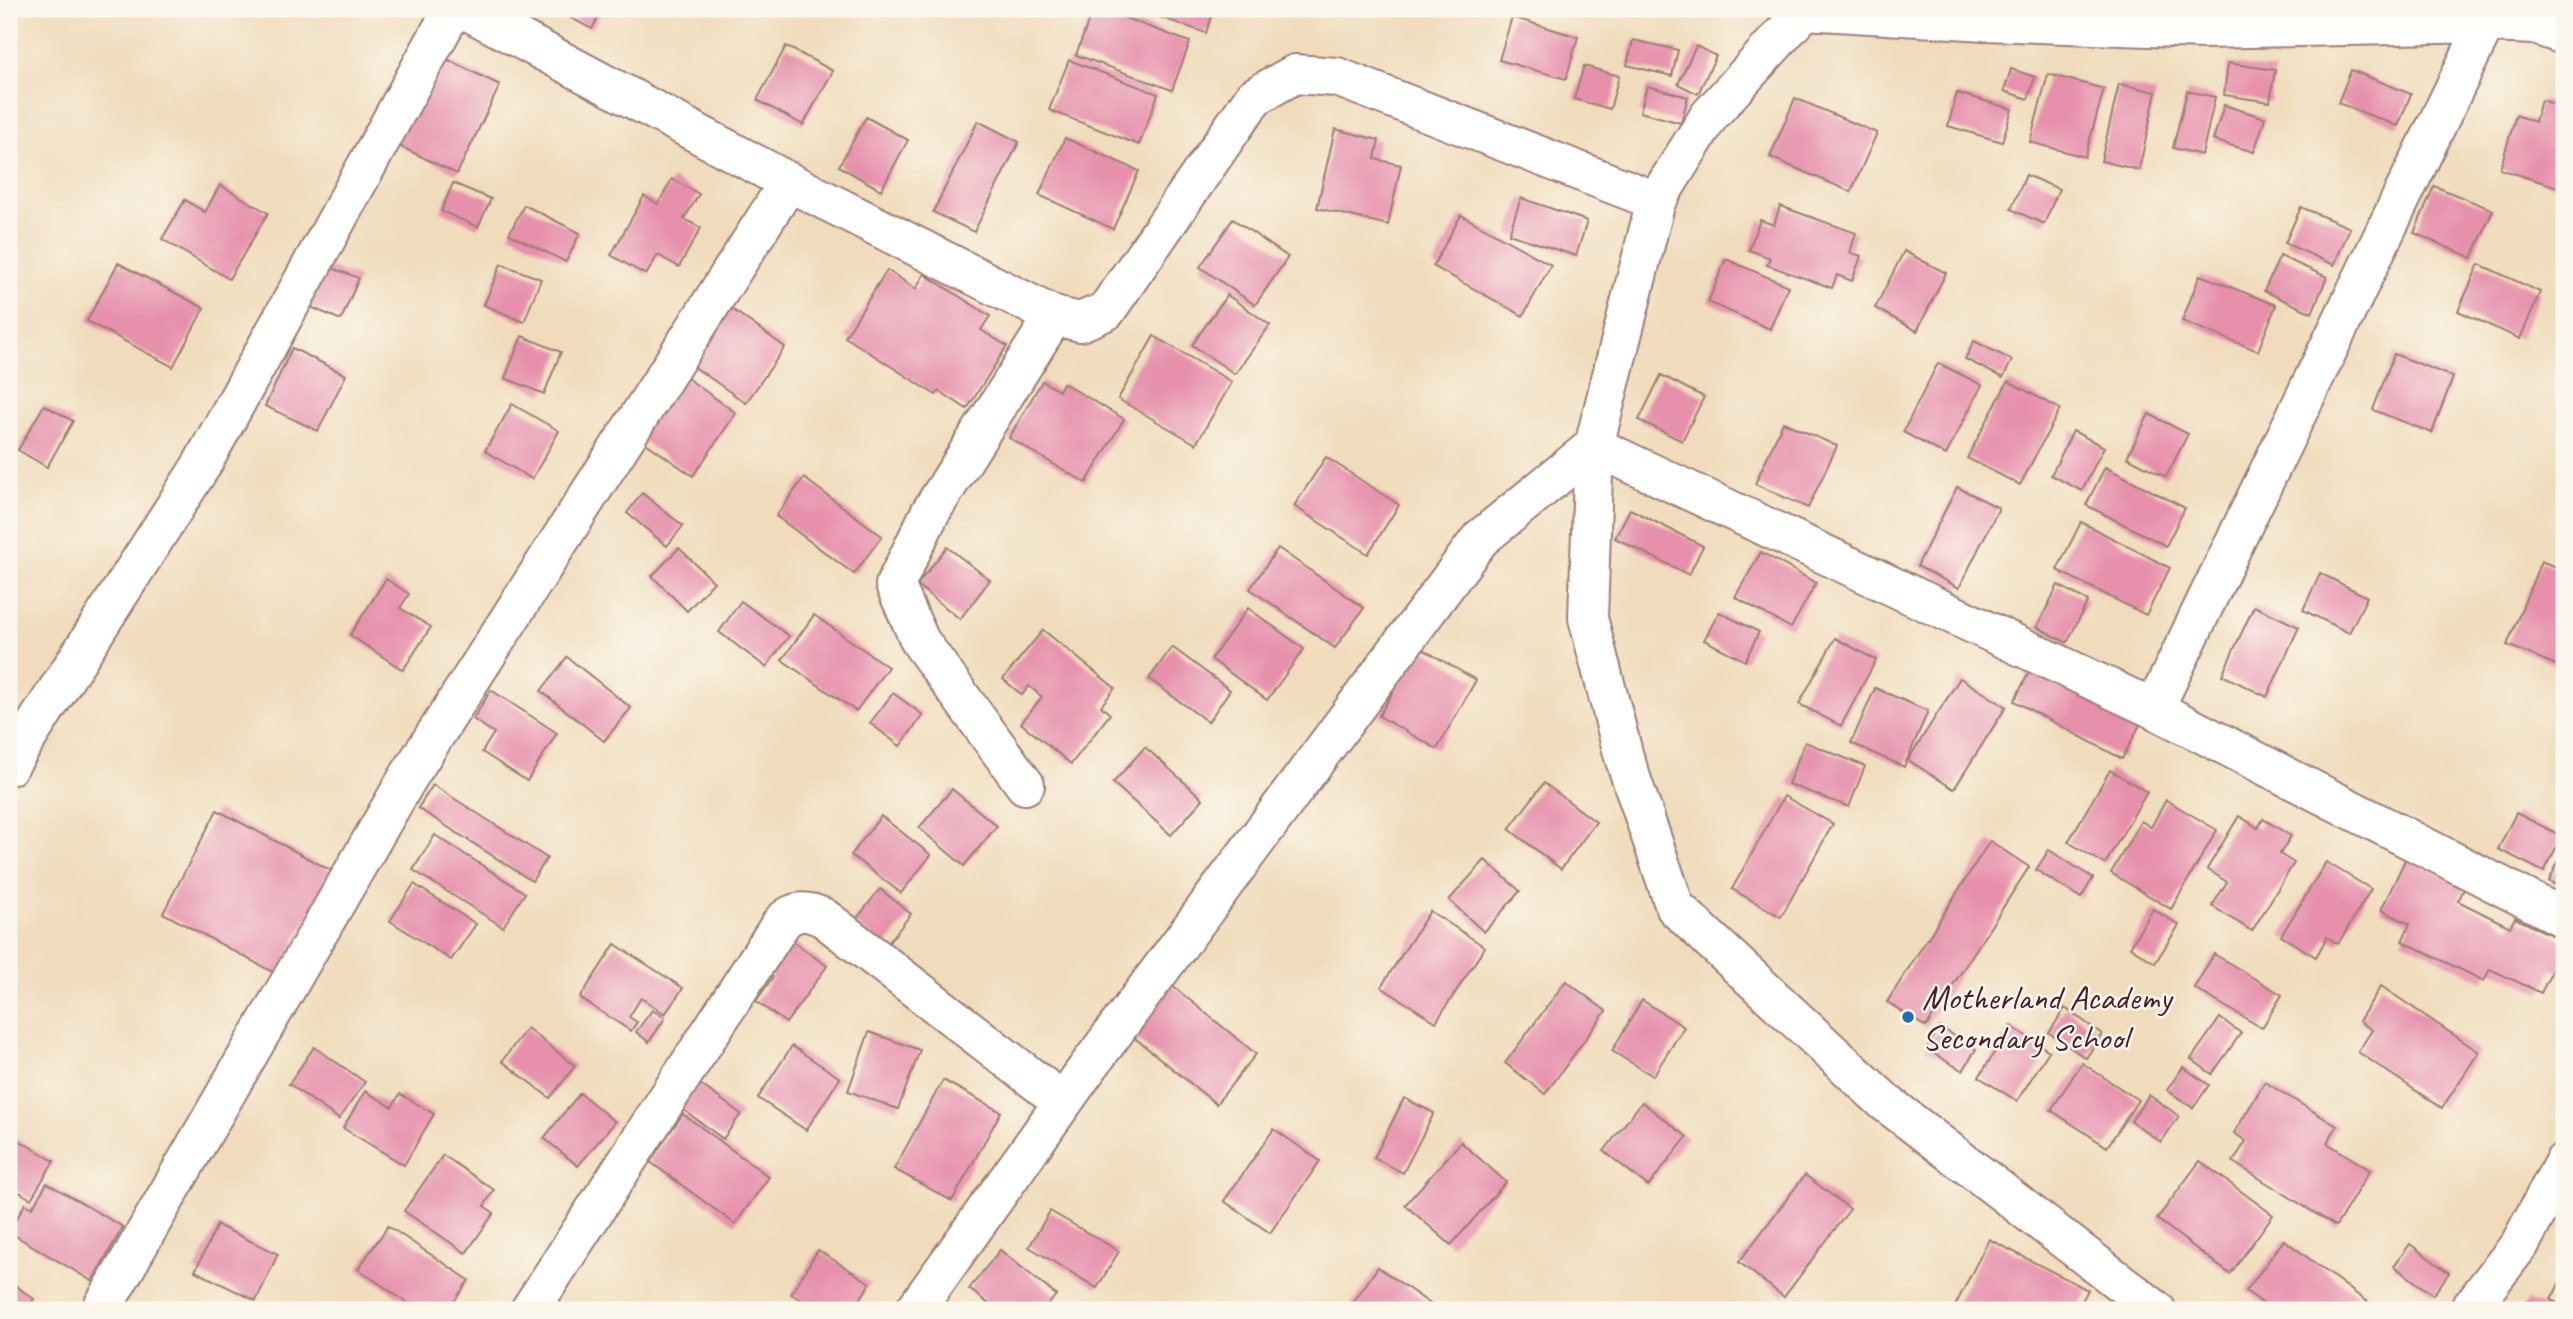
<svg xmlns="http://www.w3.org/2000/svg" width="2573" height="1319" viewBox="0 0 2573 1319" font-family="Caveat,sans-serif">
<rect width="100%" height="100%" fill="#fbf7ec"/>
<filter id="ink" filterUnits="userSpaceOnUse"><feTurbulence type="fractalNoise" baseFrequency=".0143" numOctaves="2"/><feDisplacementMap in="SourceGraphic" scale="14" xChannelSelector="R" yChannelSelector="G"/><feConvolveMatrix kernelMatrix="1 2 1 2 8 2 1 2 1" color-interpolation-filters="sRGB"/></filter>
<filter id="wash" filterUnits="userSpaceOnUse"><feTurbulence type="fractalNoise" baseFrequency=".00686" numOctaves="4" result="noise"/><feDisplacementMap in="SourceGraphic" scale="28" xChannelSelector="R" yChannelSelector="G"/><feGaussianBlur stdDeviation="1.57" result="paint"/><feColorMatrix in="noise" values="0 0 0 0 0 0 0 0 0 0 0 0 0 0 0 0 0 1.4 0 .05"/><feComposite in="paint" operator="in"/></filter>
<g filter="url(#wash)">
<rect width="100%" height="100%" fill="#f0dcbc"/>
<g id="blocks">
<!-- building -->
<g fill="#e690ac">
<polygon points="565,9 595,9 601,12 592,29 563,14"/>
<polygon points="1093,9 1101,9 1190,42 1172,90 1076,55"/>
<polygon points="1137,9 1214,9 1206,33"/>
<polygon points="1512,17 1578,37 1566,79 1499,60"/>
<polygon points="1633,40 1678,50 1672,76 1627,65"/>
<polygon points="786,46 833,71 803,125 757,100"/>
<polygon points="1696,46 1716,56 1698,94 1678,84"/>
<polygon points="432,52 500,85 457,174 389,141"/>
<polygon points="1069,60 1158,94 1139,145 1049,110"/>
<polygon points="2228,63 2275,70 2270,102 2224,95"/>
<polygon points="1584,66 1619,76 1610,109 1574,99"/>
<polygon points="2011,69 2035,77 2028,99 2004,91"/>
<polygon points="2351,70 2411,94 2398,126 2338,103"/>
<polygon points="2048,74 2104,89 2085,157 2030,142"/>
<polygon points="2119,84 2156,92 2139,170 2101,161"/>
<polygon points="1647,86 1688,97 1681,123 1640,112"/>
<polygon points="2187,91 2215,97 2202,155 2173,148"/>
<polygon points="1957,93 2012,109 2002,142 1948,126"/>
<polygon points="1795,98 1877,133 1851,192 1770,157"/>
<polygon points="2541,100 2564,107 2564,189 2500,169 2516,115 2535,122"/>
<polygon points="2224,105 2265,118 2254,152 2213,140"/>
<polygon points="866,117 908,140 881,190 839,166"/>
<polygon points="978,121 1019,142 974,232 933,212"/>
<polygon points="1335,129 1379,140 1375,159 1401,165 1388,225 1317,208"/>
<polygon points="1065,138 1139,171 1113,229 1039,195"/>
<polygon points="2026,175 2059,189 2044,224 2011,209"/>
<polygon points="672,179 699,194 684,219 701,228 679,267 658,255 646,275 611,255 644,196 658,204"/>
<polygon points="453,183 491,199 478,227 441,211"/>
<polygon points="220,185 268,213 229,279 162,239 185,200 205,212"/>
<polygon points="2434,186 2493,210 2472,258 2414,233"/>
<polygon points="1521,198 1587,221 1576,256 1509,234"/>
<polygon points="524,205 580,233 566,262 509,234"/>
<polygon points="1780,206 1856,233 1850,253 1861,256 1852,281 1837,275 1832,288 1767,265 1770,258 1749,250 1760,220 1774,225"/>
<polygon points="2301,207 2350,228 2334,265 2285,243"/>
<polygon points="1461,215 1551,265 1523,316 1433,266"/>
<polygon points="1233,219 1288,257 1255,305 1200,267"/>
<polygon points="1904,251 1946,273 1917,331 1875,308"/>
<polygon points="2280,256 2327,277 2312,313 2264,291"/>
<polygon points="1726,259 1788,286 1770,329 1708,302"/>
<polygon points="118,263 204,308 173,367 87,321"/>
<polygon points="501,264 541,279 524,322 484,305"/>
<polygon points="2479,264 2540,292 2520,339 2458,311"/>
<polygon points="324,265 359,278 341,320 308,306"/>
<polygon points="887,270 916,289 924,274 990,316 981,330 1007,346 967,409 939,391 936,395 845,337"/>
<polygon points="2200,275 2276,305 2258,351 2182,321"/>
<polygon points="1227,295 1270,325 1235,374 1192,345"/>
<polygon points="722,302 785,347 746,403 683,359"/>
<polygon points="522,336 561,352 544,394 505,378"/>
<polygon points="1154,336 1232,382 1196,444 1118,399"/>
<polygon points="1974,341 2012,360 2003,378 1965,359"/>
<polygon points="292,348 346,375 318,431 265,406"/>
<polygon points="2394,354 2453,377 2432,433 2373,410"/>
<polygon points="1938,363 1982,385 1946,455 1903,432"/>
<polygon points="680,373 736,413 693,476 636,436"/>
<polygon points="1661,375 1704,397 1682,441 1639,420"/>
<polygon points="1042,381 1059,391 1063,383 1124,419 1086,483 1009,438"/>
<polygon points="2008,381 2060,409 2020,485 1967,458"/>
<polygon points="512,404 559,431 532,479 485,451"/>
<polygon points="44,405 73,421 47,467 18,450"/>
<polygon points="2149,414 2188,434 2166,477 2127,457"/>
<polygon points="1783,422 1837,446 1808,508 1755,484"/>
<polygon points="2073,431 2104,447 2082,491 2051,475"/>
<polygon points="1326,457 1399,505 1368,554 1294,506"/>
<polygon points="2105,467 2185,508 2166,546 2086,505"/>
<polygon points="804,478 882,536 854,574 776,516"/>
<polygon points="1957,487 1999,508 1959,588 1917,566"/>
<polygon points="642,493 683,526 667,546 627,513"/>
<polygon points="1630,509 1703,546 1689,575 1615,538"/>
<polygon points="2081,522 2170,568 2146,615 2057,570"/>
<polygon points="947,547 990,580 960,619 917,585"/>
<polygon points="679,548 714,582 687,611 652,576"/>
<polygon points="1278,548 1364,608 1335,648 1250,589"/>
<polygon points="1761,552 1816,583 1791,628 1735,597"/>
<polygon points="2541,561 2564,570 2564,668 2507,645"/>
<polygon points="2320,573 2367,597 2349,633 2303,610"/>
<polygon points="386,579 409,594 400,608 431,627 403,670 350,635"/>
<polygon points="2058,585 2088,601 2067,643 2037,627"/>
<polygon points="741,601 789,636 766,667 719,632"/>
<polygon points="2254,606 2299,627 2267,697 2222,675"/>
<polygon points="1248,608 1304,649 1267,700 1211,659"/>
<polygon points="1719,612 1759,632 1745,661 1704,640"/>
<polygon points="814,615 888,667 856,711 782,660"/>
<polygon points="1043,630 1115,688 1101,706 1110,714 1071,764 1021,723 1042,697 1029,686 1022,695 1003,679"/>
<polygon points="1835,638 1876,660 1841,726 1799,704"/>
<polygon points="1172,647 1230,690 1208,722 1149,679"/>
<polygon points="1419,647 1476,680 1437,749 1379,716"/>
<polygon points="567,657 631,708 604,741 541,691"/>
<polygon points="2033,665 2141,723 2122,759 2014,701"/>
<polygon points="1960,678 2006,707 1954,789 1908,760"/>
<polygon points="1875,688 1928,711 1904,767 1851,743"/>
<polygon points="491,690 557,733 527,781 482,752 494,733 473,719"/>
<polygon points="893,693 923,715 900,746 870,723"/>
<polygon points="1805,742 1865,766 1849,807 1788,784"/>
<polygon points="1145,747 1203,799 1171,835 1113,783"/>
<polygon points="2110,770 2147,792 2105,864 2068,842"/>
<polygon points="1544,783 1596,822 1561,869 1509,829"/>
<polygon points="433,785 547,858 532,881 418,808"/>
<polygon points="952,789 997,826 964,866 919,828"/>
<polygon points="1784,796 1833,824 1781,917 1732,889"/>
<polygon points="2166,800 2217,830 2171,909 2111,873 2141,821 2151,827"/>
<polygon points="217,810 332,871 278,975 163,913"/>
<polygon points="2516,813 2562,836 2544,872 2498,849"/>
<polygon points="881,816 931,855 901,893 851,855"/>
<polygon points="2239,816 2258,828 2263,819 2291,836 2280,854 2294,863 2252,931 2212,906 2227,882 2207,869"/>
<polygon points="435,835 525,893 503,927 413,870"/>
<polygon points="1990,841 2029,867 1926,1027 1887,1002"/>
<polygon points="2049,850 2093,878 2081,898 2036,870"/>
<polygon points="2564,850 2564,889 2549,881"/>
<polygon points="2406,858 2465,887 2458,901 2510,927 2515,918 2564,941 2562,973 2553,969 2541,993 2490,969 2484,981 2402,941 2410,924 2381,910"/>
<polygon points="1485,860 1520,891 1484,932 1449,900"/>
<polygon points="2326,862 2371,889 2338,944 2327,937 2316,957 2281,936"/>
<polygon points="414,884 476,924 451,960 390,921"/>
<polygon points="880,889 911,914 885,947 854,922"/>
<polygon points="2153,909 2179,925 2155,963 2130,947"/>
<polygon points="1430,911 1485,947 1436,1022 1381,987"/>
<polygon points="785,936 827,966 786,1023 756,1001 773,977 761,968"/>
<polygon points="615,944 683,988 665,1014 641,998 629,1017 637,1022 631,1031 580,998"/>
<polygon points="2214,954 2282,995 2262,1028 2194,988"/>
<polygon points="1165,980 1256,1054 1216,1104 1125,1030"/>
<polygon points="1566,981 1606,1011 1545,1094 1505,1063"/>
<polygon points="2381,986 2479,1052 2442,1108 2358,1052 2372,1030 2359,1021"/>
<polygon points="1642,1000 1684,1027 1653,1076 1612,1051"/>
<polygon points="2065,1008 2102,1034 2086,1058 2049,1033"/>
<polygon points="652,1010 665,1018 649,1042 636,1032"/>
<polygon points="2220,1018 2241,1033 2212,1074 2191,1059"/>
<polygon points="2011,1026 2049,1051 2017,1101 1979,1077"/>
<polygon points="1940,1027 1976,1049 1963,1071 1926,1049"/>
<polygon points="527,1028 575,1066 550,1098 502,1061"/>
<polygon points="869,1032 920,1050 898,1109 848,1091"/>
<polygon points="792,1046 840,1078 806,1130 758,1098"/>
<polygon points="314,1047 365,1082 339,1119 289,1084"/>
<polygon points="2082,1063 2138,1100 2107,1147 2051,1110"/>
<polygon points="2183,1067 2209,1085 2193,1108 2167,1090"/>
<polygon points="693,1079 741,1114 723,1139 676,1104"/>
<polygon points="943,1080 1001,1112 952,1201 894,1169"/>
<polygon points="2265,1082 2337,1126 2327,1143 2370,1170 2336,1226 2233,1162 2246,1141 2234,1133"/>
<polygon points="365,1091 392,1107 400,1094 434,1114 404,1165 343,1128"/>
<polygon points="580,1093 615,1122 578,1166 544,1138"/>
<polygon points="2149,1095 2179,1116 2161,1142 2131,1121"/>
<polygon points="1404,1098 1434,1113 1403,1173 1374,1158"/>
<polygon points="1642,1102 1687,1137 1648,1186 1604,1151"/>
<polygon points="683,1114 769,1177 735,1224 649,1161"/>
<polygon points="1274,1129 1320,1161 1270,1233 1224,1201"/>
<polygon points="17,1139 54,1161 31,1199 9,1186 9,1153"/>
<polygon points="1461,1142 1506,1182 1451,1245 1405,1205"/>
<polygon points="443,1155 494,1190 484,1206 494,1213 466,1253 404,1211"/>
<polygon points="2200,1161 2273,1215 2230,1274 2157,1219"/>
<polygon points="1805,1175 1850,1209 1784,1297 1739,1262"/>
<polygon points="47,1183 123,1227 92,1281 9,1232 25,1204 32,1208"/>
<polygon points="1050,1211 1119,1251 1097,1288 1029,1247"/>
<polygon points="217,1225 278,1254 256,1301 195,1271"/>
<polygon points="388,1226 469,1280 448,1310 418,1310 358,1269"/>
<polygon points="1989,1239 2088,1290 2077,1310 1953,1310"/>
<polygon points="2284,1240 2378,1310 2272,1310 2246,1291"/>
<polygon points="2410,1244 2449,1273 2433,1295 2394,1266"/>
<polygon points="818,1250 870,1283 854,1310 818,1310 791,1294"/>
<polygon points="1000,1250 1056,1295 1044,1310 997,1310 969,1289"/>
<polygon points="1378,1267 1433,1306 1430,1310 1348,1310"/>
<polygon points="2564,1274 2564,1307 2551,1300"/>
<polygon points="9,1281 34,1299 27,1310 9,1310"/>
<polygon points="2527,1300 2551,1310 2522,1310"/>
</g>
</g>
</g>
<g filter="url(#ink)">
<use href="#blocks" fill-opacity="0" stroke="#9d7e74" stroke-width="2"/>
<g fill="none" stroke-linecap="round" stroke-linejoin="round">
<defs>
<g id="minor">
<polyline points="464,9 789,182 1054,316 1080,322 1106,311 1254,97 1295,74 1337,77 1656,201"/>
<polyline points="2154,709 2486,23"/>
<polyline points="9,766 201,466 453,9"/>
<polyline points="1025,785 920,641 895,585 930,513 1054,316"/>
<polyline points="101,1310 407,779 789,182"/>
<path d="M530 1310 782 922C795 909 808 910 824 918L1063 1102"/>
<polyline points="915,1310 1086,1070 1480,539 1594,446 2154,709 2564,918"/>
<polyline points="2156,1310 1885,1102 1675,907 1624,757 1588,618 1594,446 1656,201 1709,116 1805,10 1985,21 2204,29 2486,23 2535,25 2564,35"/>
</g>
<polyline id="tertiary" points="2469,1310 2520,1244 2564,1162"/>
</defs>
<!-- minor casing -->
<use href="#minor" stroke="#9d7e74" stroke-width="42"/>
<!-- tertiary casing -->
<use href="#tertiary" stroke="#9d7e74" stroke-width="42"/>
<!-- minor -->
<use href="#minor" stroke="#fff" stroke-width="38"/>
<!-- tertiary -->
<use href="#tertiary" stroke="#fff" stroke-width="38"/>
</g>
</g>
<!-- markers -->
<circle fill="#1f6fb2" stroke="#fbf7ec" stroke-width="2.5" cx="1908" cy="1017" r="7"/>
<g text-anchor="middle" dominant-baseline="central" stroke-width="5" stroke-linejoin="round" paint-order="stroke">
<!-- poi labels -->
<g font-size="35" fill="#4a1f2b" stroke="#fbf7ec" text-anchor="start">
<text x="1922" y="997">Motherland Academy<tspan x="1922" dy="40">Secondary School</tspan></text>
</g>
</g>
<!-- margin -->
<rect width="2573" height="1319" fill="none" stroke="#fbf7ec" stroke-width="35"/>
</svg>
